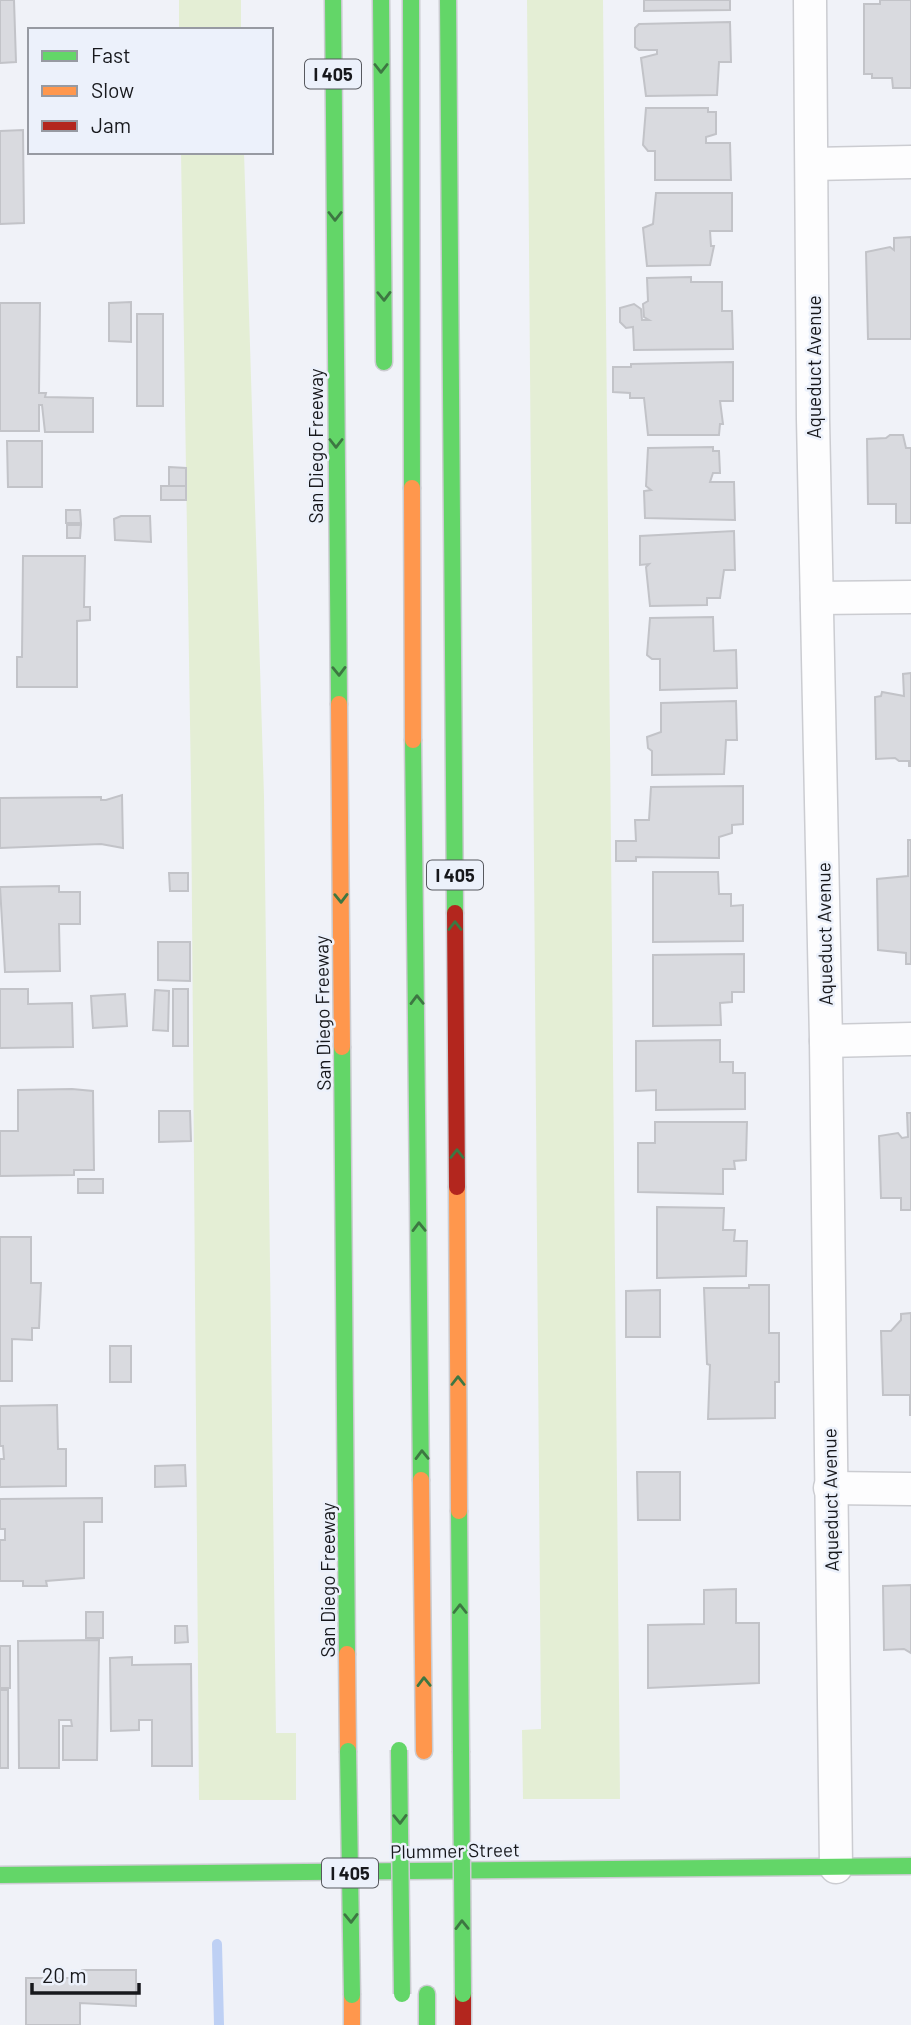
<svg xmlns="http://www.w3.org/2000/svg" width="911" height="2025" viewBox="0 0 911 2025" font-family="Barlow,sans-serif">
<rect width="100%" height="100%" fill="#f0f2f8"/>
<!-- green -->
<g fill="#e4eed5">
<rect x="179" y="0" width="62" height="30"/>
<polygon points="527,0 603,0 620,1799 523,1799 522,1730 541,1729"/>
<polygon points="181,152 244,152 264,796 276,1733 296,1733 296,1800 199,1800 191,786"/>
</g>
<g fill="none" stroke-linecap="round" stroke-linejoin="round">
<!-- stream -->
<polyline stroke="#bed0f4" stroke-width="10" points="217,1944 219,2025"/>
</g>
<!-- building -->
<g fill="#d9dadf" stroke="#c2c3c8" stroke-width="2">
<polygon points="0,0 14,0 16,62 0,63"/>
<polygon points="644,0 730,0 730,10 644,11"/>
<polygon points="880,0 911,0 911,88 893,88 892,78 872,78 872,74 864,74 864,4 880,4"/>
<polygon points="730,22 731,62 719,62 717,95 646,96 641,58 657,54 657,50 639,50 635,47 635,28 639,24"/>
<polygon points="646,108 708,108 708,112 716,112 716,134 706,137 706,143 730,143 731,180 655,180 655,151 648,151 643,145"/>
<polygon points="23,130 24,223 0,224 0,131"/>
<polygon points="656,193 732,193 732,231 710,231 711,246 714,246 710,265 647,266 643,228 653,224"/>
<polygon points="911,237 911,339 868,339 866,252 890,247 894,250 894,238"/>
<polygon points="691,277 691,282 722,282 722,311 732,311 733,349 634,350 633,327 626,328 620,322 620,308 634,304 641,309 642,320 649,320 644,317 643,304 648,301 647,278"/>
<polygon points="131,302 131,342 109,341 109,303"/>
<polygon points="0,303 40,303 39,393 46,393 45,397 93,398 93,432 45,432 42,405 39,405 39,431 0,431"/>
<rect x="137" y="314" width="26" height="92"/>
<polygon points="733,362 733,401 720,401 723,424 720,424 719,435 648,435 644,398 630,398 630,393 613,392 613,367 631,367 631,364"/>
<polygon points="890,435 903,435 906,448 911,448 911,523 896,523 896,504 868,504 867,439 886,438"/>
<polygon points="7,441 42,441 42,487 8,487"/>
<polygon points="713,447 713,451 719,451 720,473 713,473 710,482 734,482 735,520 645,518 644,491 651,490 646,486 648,448"/>
<polygon points="169,467 186,468 186,486 169,486"/>
<rect x="161" y="486" width="25" height="14"/>
<polygon points="66,510 80,510 81,523 66,523"/>
<polygon points="121,516 150,516 151,542 115,540 114,519"/>
<polygon points="67,525 81,525 80,538 67,538"/>
<polygon points="734,531 735,570 724,570 720,598 707,598 707,605 650,606 646,567 649,564 640,565 640,536"/>
<polygon points="23,556 85,556 84,607 90,607 90,620 77,621 77,687 17,687 17,657 22,657"/>
<polygon points="713,617 714,651 736,650 737,688 660,690 660,659 652,659 647,655 650,618"/>
<polygon points="911,673 911,766 909,766 909,761 899,761 895,758 876,759 875,697 881,696 882,692 904,696 903,674"/>
<polygon points="736,701 737,740 726,740 724,774 652,775 652,751 648,748 647,737 661,732 661,703"/>
<polygon points="743,786 743,824 732,825 732,833 719,837 719,858 636,857 636,861 616,861 616,841 636,841 635,820 649,820 651,787"/>
<polygon points="122,795 123,848 101,844 0,848 0,798 101,797 101,800 106,800"/>
<polygon points="908,840 911,840 911,964 906,964 906,953 878,950 877,879 908,876"/>
<polygon points="653,872 718,872 719,894 731,894 731,906 743,905 743,941 653,942"/>
<polygon points="169,873 188,873 188,891 170,891"/>
<polygon points="59,886 59,892 80,892 80,924 59,924 60,971 5,972 0,887"/>
<polygon points="158,942 190,942 190,981 158,980"/>
<polygon points="744,954 744,992 732,992 732,1002 720,1003 721,1025 653,1026 653,955"/>
<polygon points="0,989 28,989 28,1004 72,1003 73,1047 0,1048"/>
<rect x="173" y="989" width="15" height="57"/>
<polygon points="155,990 169,991 168,1031 153,1030"/>
<polygon points="125,994 127,1026 93,1028 91,996"/>
<polygon points="720,1040 720,1062 733,1062 733,1073 745,1073 745,1109 656,1110 656,1090 636,1091 636,1041"/>
<polygon points="72,1089 93,1091 94,1170 74,1170 74,1175 0,1176 0,1131 18,1131 18,1090"/>
<polygon points="159,1111 190,1111 191,1141 159,1142"/>
<polygon points="907,1113 911,1113 911,1210 901,1210 901,1198 881,1198 879,1136 898,1133 902,1138 908,1137"/>
<polygon points="655,1122 747,1122 746,1160 734,1161 735,1169 723,1169 723,1194 638,1192 638,1143 655,1143"/>
<rect x="78" y="1179" width="25" height="14"/>
<polygon points="657,1207 724,1208 723,1230 735,1230 734,1241 747,1241 746,1276 657,1278"/>
<polygon points="0,1237 31,1237 31,1283 41,1283 39,1328 32,1328 32,1340 12,1339 12,1381 0,1381"/>
<polygon points="749,1285 769,1285 769,1333 779,1333 779,1382 775,1382 775,1418 708,1419 710,1365 707,1364 704,1288 749,1288"/>
<polygon points="660,1290 660,1337 626,1337 626,1291"/>
<polygon points="911,1313 911,1415 910,1415 910,1395 883,1395 881,1331 891,1331 901,1320 901,1314"/>
<rect x="110" y="1346" width="21" height="36"/>
<polygon points="57,1405 58,1449 66,1449 66,1486 0,1487 0,1459 4,1459 3,1446 0,1446 0,1406"/>
<polygon points="185,1465 186,1486 155,1487 155,1466"/>
<polygon points="637,1472 680,1472 680,1520 638,1520"/>
<polygon points="102,1498 102,1522 84,1522 84,1578 46,1581 47,1586 23,1586 23,1581 0,1581 0,1540 5,1540 5,1529 0,1529 0,1499"/>
<polygon points="911,1585 911,1653 904,1649 884,1650 883,1586"/>
<polygon points="736,1589 736,1623 759,1623 759,1683 648,1688 648,1625 704,1624 704,1590"/>
<rect x="86" y="1612" width="17" height="26"/>
<polygon points="175,1626 187,1626 188,1642 175,1643"/>
<polygon points="99,1640 97,1760 63,1760 63,1726 72,1726 71,1720 59,1720 59,1768 19,1768 18,1641"/>
<rect x="0" y="1646" width="10" height="42"/>
<polygon points="132,1657 132,1665 191,1664 192,1766 152,1766 152,1720 139,1720 139,1730 111,1731 110,1658"/>
<rect x="0" y="1690" width="8" height="78"/>
<polygon points="82,1970 136,1970 136,2006 80,2003 80,2025 26,2025 26,1978 81,1978"/>
</g>
<g fill="none" stroke-linecap="round" stroke-linejoin="round">
<defs>
<g id="street">
<polyline points="810,0 813,419 826,1041 836,1867"/>
<polyline points="812,164 911,162"/>
<polyline points="817,598 911,597"/>
<polyline points="826,1041 911,1039"/>
<polyline points="830,1488 911,1489"/>
</g>
<g id="fast">
<polyline points="333,0 339,704"/>
<polyline points="381,0 384,362"/>
<polyline points="411,0 412,488"/>
<polyline points="448,0 455,913"/>
<polyline points="413,740 421,1480"/>
<polyline points="342,1047 347,1654"/>
<polyline points="459,1511 461,1751"/>
<polyline points="0,1875 911,1866"/>
<polyline points="427,1994 427,2025"/>
</g>
<g id="slow">
<polyline points="412,488 413,740"/>
<polyline points="339,704 342,1047"/>
<polyline points="457,1187 459,1511"/>
<polyline points="421,1480 424,1751"/>
<polyline points="347,1654 348,1751"/>
<polyline points="352,1995 352,2025"/>
</g>
<g id="jam">
<polyline points="455,913 457,1187"/>
<polyline points="463,1994 463,2025"/>
</g>
</defs>
<!-- street casing -->
<use href="#street" stroke="#cbccd1" stroke-width="35"/>
<!-- fast casing -->
<use href="#fast" stroke="#cbccd1" stroke-width="19"/>
<!-- slow casing -->
<use href="#slow" stroke="#cbccd1" stroke-width="19"/>
<!-- jam casing -->
<use href="#jam" stroke="#cbccd1" stroke-width="19"/>
<!-- street -->
<use href="#street" stroke="#fdfdfe" stroke-width="32"/>
<!-- fast -->
<use href="#fast" stroke="#63d668" stroke-width="16"/>
<!-- slow -->
<use href="#slow" stroke="#ff974d" stroke-width="16"/>
<!-- jam -->
<use href="#jam" stroke="#b3261e" stroke-width="16"/>
<defs>
<g id="fast-bridge">
<polyline points="399,1750 402,1994"/>
<polyline points="348,1751 352,1995"/>
<polyline points="461,1751 463,1994"/>
</g>
</defs>
<!-- fast-bridge casing -->
<use href="#fast-bridge" stroke="#cbccd1" stroke-width="19" stroke-linecap="butt"/>
<!-- fast-bridge -->
<use href="#fast-bridge" stroke="#63d668" stroke-width="16"/>
</g>
<!-- one-way arrows -->
<defs><path id="oneway-chevron" d="M-2-3.5L2.5 0L-2 3.5" fill="none" stroke-width="1.6" stroke-linecap="round" stroke-linejoin="round" transform="scale(1.75)"/></defs>
<g stroke="#3d7742">
<use href="#oneway-chevron" transform="translate(381 68) rotate(90)"/>
<use href="#oneway-chevron" transform="translate(335 216) rotate(90)"/>
<use href="#oneway-chevron" transform="translate(384 296) rotate(89)"/>
<use href="#oneway-chevron" transform="translate(336 443) rotate(90)"/>
<use href="#oneway-chevron" transform="translate(339 671) rotate(89)"/>
<use href="#oneway-chevron" transform="translate(341 898) rotate(89)"/>
<use href="#oneway-chevron" transform="translate(455 926) rotate(-90)"/>
<use href="#oneway-chevron" transform="translate(417 1000) rotate(-91)"/>
<use href="#oneway-chevron" transform="translate(457 1154) rotate(-90)"/>
<use href="#oneway-chevron" transform="translate(419 1227) rotate(-91)"/>
<use href="#oneway-chevron" transform="translate(458 1381) rotate(-90)"/>
<use href="#oneway-chevron" transform="translate(422 1455) rotate(-91)"/>
<use href="#oneway-chevron" transform="translate(460 1609) rotate(-90)"/>
<use href="#oneway-chevron" transform="translate(424 1682) rotate(-91)"/>
<use href="#oneway-chevron" transform="translate(400 1819) rotate(89)"/>
<use href="#oneway-chevron" transform="translate(351 1918) rotate(89)"/>
<use href="#oneway-chevron" transform="translate(462 1925) rotate(-91)"/>
</g>
<g text-anchor="middle" dominant-baseline="central" stroke-width="5" stroke-linejoin="round" paint-order="stroke">
<!-- shield labels -->
<g fill="#ecf1fb" stroke="#57595f" stroke-width="2">
<rect x="305" y="59.5" width="56" height="29" rx="5"/>
<rect x="427" y="860.5" width="56" height="29" rx="5"/>
<rect x="322" y="1858.5" width="56" height="29" rx="5"/>
</g>
<g font-size="18" font-weight="bold" fill="#17181c">
<text x="333" y="74">I 405</text>
<text x="455" y="875">I 405</text>
<text x="350" y="1873">I 405</text>
</g>
<!-- street labels -->
<g font-size="19" fill="#17181c" stroke="#ecf1fb">
<text transform="translate(813 367) rotate(-90)">Aqueduct Avenue</text>
<text transform="translate(315 446) rotate(-90)">San Diego Freeway</text>
<text transform="translate(824 934) rotate(-91)">Aqueduct Avenue</text>
<text transform="translate(322 1013) rotate(-91)">San Diego Freeway</text>
<text transform="translate(830 1500) rotate(-91)">Aqueduct Avenue</text>
<text transform="translate(327 1580) rotate(-90)">San Diego Freeway</text>
<text transform="translate(455 1850) rotate(-1)">Plummer Street</text>
</g>
</g>
<!-- legend -->
<rect x="28" y="28" width="245" height="126" fill="#ecf1fb" stroke="#979aa2" stroke-width="2"/>
<rect x="42" y="51" width="35" height="10" fill="#63d668" stroke="#979aa2" stroke-width="2"/>
<text x="91" y="63" font-size="21" fill="#17181c">Fast</text>
<rect x="42" y="86" width="35" height="10" fill="#ff974d" stroke="#979aa2" stroke-width="2"/>
<text x="91" y="98" font-size="21" fill="#17181c">Slow</text>
<rect x="42" y="121" width="35" height="10" fill="#b3261e" stroke="#979aa2" stroke-width="2"/>
<text x="91" y="133" font-size="21" fill="#17181c">Jam</text>
<!-- scale -->
<path d="M32 1983v10h107v-10" fill="none" stroke="#17181c" stroke-width="3.5"/>
<text x="42" y="1983" font-size="21" fill="#17181c" stroke="#ecf1fb" stroke-width="5" paint-order="stroke">20 m</text>
</svg>
